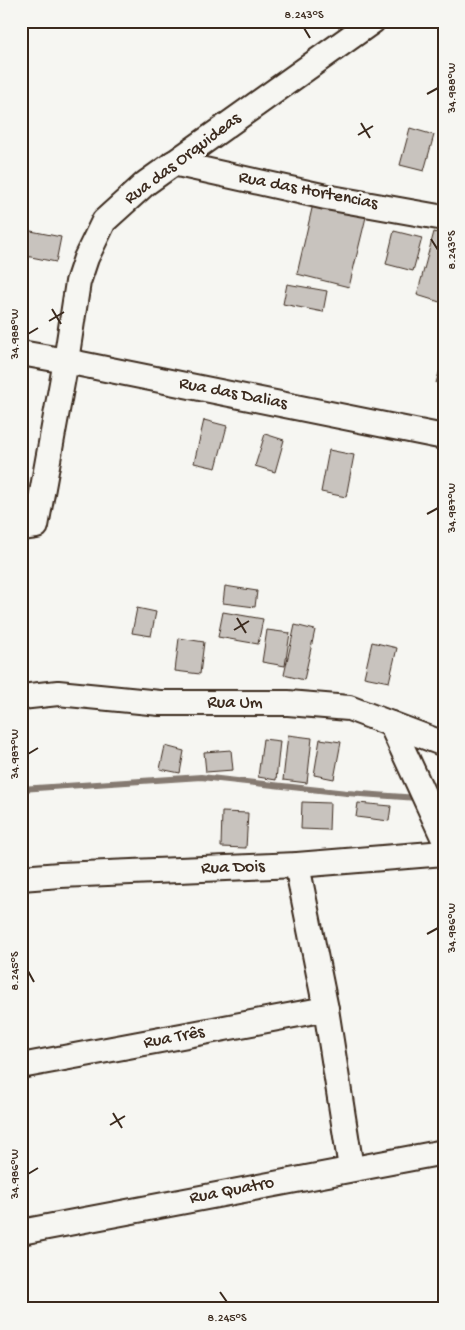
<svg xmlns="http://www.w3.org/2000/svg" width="465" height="1330" viewBox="0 0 465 1330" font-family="'Gochi Hand',sans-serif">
<rect width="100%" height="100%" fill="#f6f6f2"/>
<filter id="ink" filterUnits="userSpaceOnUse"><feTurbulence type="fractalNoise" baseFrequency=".02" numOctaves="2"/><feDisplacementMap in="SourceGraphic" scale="10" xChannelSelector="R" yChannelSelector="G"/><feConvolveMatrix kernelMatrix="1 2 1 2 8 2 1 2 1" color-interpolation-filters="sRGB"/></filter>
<g filter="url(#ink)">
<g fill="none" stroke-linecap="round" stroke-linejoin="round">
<!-- stream -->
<g stroke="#857a71" stroke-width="6">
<polyline points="21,789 201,777 347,793 418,798"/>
<polyline points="431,798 444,798"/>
</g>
</g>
<!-- building -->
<g fill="#c8c3be" stroke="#3b2a1e">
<polygon points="410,128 434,135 424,171 400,165"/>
<polygon points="313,204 366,217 349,287 297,274"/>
<polygon points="21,229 61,237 56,262 21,255"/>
<polygon points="394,231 422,238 413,271 386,264"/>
<polygon points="434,232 444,235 443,303 417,295"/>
<polygon points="287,284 327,291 323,312 283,304"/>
<polygon points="444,356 444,385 436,383"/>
<polygon points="204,420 227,426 216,468 194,463"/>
<polygon points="265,434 284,440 275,472 255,466"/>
<polygon points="329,450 354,455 346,497 321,492"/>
<polygon points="225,586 257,591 255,607 223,603"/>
<polygon points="137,608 156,612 151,636 132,633"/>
<polygon points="223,612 263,619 258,644 218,637"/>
<polygon points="295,625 315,630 304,680 284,675"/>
<polygon points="267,630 290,633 285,666 262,662"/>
<polygon points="179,638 204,642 200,674 175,671"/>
<polygon points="372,642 397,648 389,682 364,677"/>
<polygon points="288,735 312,738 307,783 283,780"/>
<polygon points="263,739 280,741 276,780 258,777"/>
<polygon points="320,739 341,742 334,779 314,775"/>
<polygon points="165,746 184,751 180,773 160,769"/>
<polygon points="231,750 233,770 206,772 204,752"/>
<polygon points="302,802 330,803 329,830 301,829"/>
<polygon points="358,803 391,806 389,821 356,817"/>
<polygon points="222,812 248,813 246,848 221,847"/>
</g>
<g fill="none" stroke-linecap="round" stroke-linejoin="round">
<defs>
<g id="minor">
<polyline points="173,163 326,197 444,218"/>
<polyline points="21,353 66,361 444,437"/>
<polyline points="21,528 36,526 66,361 78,282 86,258 104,221 146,183 373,21"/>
<polyline points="21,697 58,693 160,703 288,703 349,708 444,744"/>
<polyline points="391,724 444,839"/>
<polyline points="297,865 326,1009 351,1168"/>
<polyline points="21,878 60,875 297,865 444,853"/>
<polyline points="21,1066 326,1009"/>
<polyline points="21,1232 444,1152"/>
</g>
</defs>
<!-- minor casing -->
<use href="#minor" stroke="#3b2a1e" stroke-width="28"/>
<!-- minor -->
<use href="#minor" stroke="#f6f6f2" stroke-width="24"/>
</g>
</g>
<!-- ticks -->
<path fill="none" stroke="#3b2a1e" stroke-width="2" d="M304 28 310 38M427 94 438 88M361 123 370 138M358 135 373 126M431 239 438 250M52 309 61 324M49 321 64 312M28 334 38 328M427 514 438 508M237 618 246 633M234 630 249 621M28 754 38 748M427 934 438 928M28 971 34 982M113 1113 122 1128M110 1125 125 1116M28 1174 38 1168M220 1292 227 1302"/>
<g text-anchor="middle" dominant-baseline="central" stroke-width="4.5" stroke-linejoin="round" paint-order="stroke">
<!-- street labels -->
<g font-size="18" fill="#3b2a1e" stroke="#f6f6f2">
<text transform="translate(183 159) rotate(-37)">Rua das Orquideas</text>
<text transform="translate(308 191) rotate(11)">Rua das Hortencias</text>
<text transform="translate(233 394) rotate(11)">Rua das Dalias</text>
<text x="235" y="703">Rua Um</text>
<text transform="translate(233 868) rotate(-2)">Rua Dois</text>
<text transform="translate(174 1038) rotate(-11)">Rua Três</text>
<text transform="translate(232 1191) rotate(-11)">Rua Quatro</text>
</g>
</g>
<!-- margin -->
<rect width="465" height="1330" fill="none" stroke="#f6f6f2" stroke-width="55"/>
<rect x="28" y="28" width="410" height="1274" fill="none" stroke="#3b2a1e" stroke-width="2"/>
<g font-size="12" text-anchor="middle" fill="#3b2a1e">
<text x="304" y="18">8.243°S</text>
<text transform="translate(451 88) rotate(-90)" y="4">34.988°W</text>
<text transform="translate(451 250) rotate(-90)" y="4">8.243°S</text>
<text transform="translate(14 334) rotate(-90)" y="4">34.988°W</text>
<text transform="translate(451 508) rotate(-90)" y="4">34.987°W</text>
<text transform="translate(14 754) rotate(-90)" y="4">34.987°W</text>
<text transform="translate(451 928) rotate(-90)" y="4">34.986°W</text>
<text transform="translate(14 971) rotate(-90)" y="4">8.245°S</text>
<text transform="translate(14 1174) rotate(-90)" y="4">34.986°W</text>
<text x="227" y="1321">8.245°S</text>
</g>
</svg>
